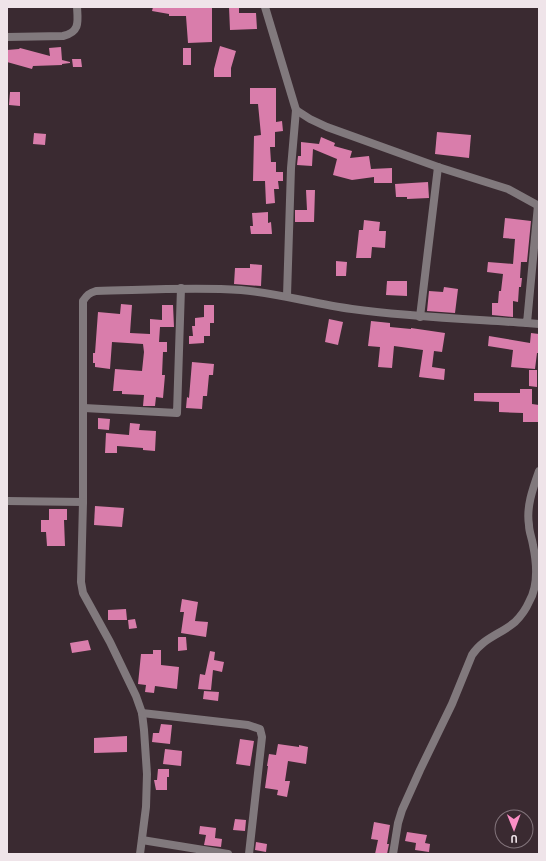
<svg xmlns="http://www.w3.org/2000/svg" width="546" height="861" viewBox="0 0 546 861" font-family="Barlow,sans-serif">
<rect width="100%" height="100%" fill="#3a2a31"/>
<!-- building -->
<g fill="#d97dab">
<polygon points="153,7 212,7 212,42 188,43 186,16 169,16 169,14 152,11"/>
<polygon points="229,7 239,7 239,13 256,13 257,29 230,30"/>
<polygon points="220,46 236,51 231,68 231,77 214,77 214,69"/>
<polygon points="61,47 62,60 70,62 70,63 62,64 62,65 33,66 32,69 7,62 7,50 19,49 20,48 50,56 49,48"/>
<rect x="183" y="48" width="8" height="17"/>
<polygon points="72,59 81,59 82,67 73,67"/>
<polygon points="250,88 276,88 276,122 282,121 283,131 275,132 275,147 270,147 271,162 276,162 276,172 283,172 283,181 278,181 279,189 274,189 275,203 266,204 265,181 253,181 254,136 261,135 258,104 250,104"/>
<polygon points="10,92 20,92 20,106 9,105"/>
<polygon points="437,132 471,135 469,158 435,154"/>
<polygon points="34,133 46,134 45,145 33,144"/>
<polygon points="321,137 335,143 334,146 352,151 350,158 369,156 371,169 392,168 392,183 374,183 374,177 352,180 333,175 337,159 313,149 312,166 297,165 298,156 301,156 301,142 319,144"/>
<polygon points="428,182 429,198 407,199 407,197 396,197 395,184"/>
<polygon points="306,190 315,190 314,222 295,222 295,210 307,210"/>
<polygon points="268,212 268,223 271,222 272,234 251,234 250,226 253,226 252,213"/>
<polygon points="505,218 531,221 527,262 521,262 520,278 522,278 521,287 519,287 518,302 513,301 513,317 492,315 492,303 498,303 499,291 501,291 503,274 487,272 488,262 513,264 515,239 503,238"/>
<polygon points="364,220 380,222 379,231 386,231 385,248 372,247 371,258 356,258 359,230 363,230"/>
<polygon points="336,261 347,262 346,276 336,276"/>
<polygon points="250,264 262,265 261,286 234,284 235,268 250,268"/>
<polygon points="387,281 407,281 407,296 386,295"/>
<polygon points="444,287 458,289 455,313 427,311 429,291 443,292"/>
<polygon points="121,304 132,305 130,333 150,334 150,319 162,320 162,305 173,305 174,327 160,327 159,342 167,342 167,352 163,352 162,375 165,375 163,398 156,397 155,406 143,406 144,395 122,394 122,391 113,391 115,369 142,371 144,352 143,344 112,342 110,369 95,367 95,363 93,363 93,353 95,353 98,312 120,314"/>
<polygon points="204,305 214,305 214,323 210,323 210,336 204,336 204,343 189,344 189,336 193,336 192,326 195,326 195,318 204,317"/>
<polygon points="329,319 343,322 338,345 325,342"/>
<polygon points="371,321 390,323 390,327 411,329 411,328 445,333 442,352 434,351 432,367 445,369 444,380 419,377 423,350 394,346 392,368 378,367 380,347 368,346"/>
<polygon points="531,333 539,334 539,353 537,353 535,369 511,367 513,350 488,346 489,336 530,343"/>
<polygon points="192,362 214,364 213,375 209,375 207,396 203,396 202,409 186,408 187,397 189,398"/>
<polygon points="529,370 537,370 537,387 529,386"/>
<polygon points="520,389 532,389 532,404 539,405 539,422 523,422 523,413 499,412 499,402 474,401 474,393 520,393"/>
<polygon points="98,418 110,419 109,430 98,429"/>
<polygon points="130,423 140,424 139,430 156,431 155,451 143,450 143,448 117,446 117,453 105,453 106,433 129,435"/>
<polygon points="95,506 124,508 122,527 94,525"/>
<polygon points="49,509 67,509 67,520 64,520 65,546 47,546 46,532 41,532 41,520 49,520"/>
<polygon points="182,599 198,602 195,621 208,622 206,637 181,633 184,612 180,612"/>
<polygon points="126,609 127,620 108,620 108,610"/>
<polygon points="135,619 137,628 129,629 128,620"/>
<polygon points="178,637 186,637 187,650 178,651"/>
<polygon points="88,640 91,650 72,653 70,643"/>
<polygon points="153,650 161,650 161,665 179,667 177,689 155,686 154,693 145,692 146,685 138,684 141,654 153,654"/>
<polygon points="210,651 215,652 214,660 224,662 222,672 213,670 211,690 198,689 200,674 205,675"/>
<polygon points="204,691 219,692 218,701 203,699"/>
<polygon points="161,724 172,725 170,744 152,742 153,733 159,733"/>
<polygon points="127,736 127,752 94,753 94,738"/>
<polygon points="240,739 254,741 250,766 236,764"/>
<polygon points="278,744 299,747 299,745 308,747 306,764 288,761 285,781 290,781 287,797 277,795 278,790 265,788 268,766 267,766 269,754 276,755"/>
<polygon points="165,749 182,751 181,766 163,764"/>
<polygon points="158,769 169,769 169,777 167,777 167,790 156,790 154,780 157,780"/>
<polygon points="235,819 246,820 245,831 233,830"/>
<polygon points="374,822 390,825 387,844 389,844 387,854 375,854 378,840 371,839"/>
<polygon points="200,826 216,828 215,838 222,839 221,847 204,845 206,835 199,834"/>
<polygon points="407,832 427,835 425,843 430,844 429,852 415,850 416,843 405,841"/>
<polygon points="256,842 267,844 266,852 255,850"/>
</g>
<g fill="none" stroke-linecap="round" stroke-linejoin="round">
<!-- street -->
<g stroke="#81797d" stroke-width="8">
<polyline points="265,7 296,110 310,119 327,127 438,167 508,189 539,206"/>
<path d="M7 37 63 36C80 32 78 22 77 7"/>
<polyline points="287,296 291,168 296,110"/>
<polyline points="420,317 438,167"/>
<polyline points="527,323 539,324"/>
<polyline points="84,408 177,413 181,288"/>
<path d="M7 501 83 502V301C87 295 89 293 96 291 144 290 193 287 241 290 279 293 314 304 352 309 410 317 468 319 527 323L538 205"/>
<polyline points="83,502 81,582 83,593 110,642 136,696 142,713 144,730 147,774 146,807 140,854"/>
<polyline points="142,713 248,725 260,729 262,737 249,854"/>
<polyline points="142,840 228,854"/>
<path d="M393 854 398 823 402 810 420 770 452 704 472 655C483 638 501 634 515 622 521 616 526 609 529 602 539 585 537 564 533 545 532 538 529 532 529 525 526 507 533 488 539 471"/>
</g>
</g>
<!-- border -->
<rect width="546" height="861" fill="none" stroke="#efe4e9" stroke-width="16"/>
<!-- north arrow -->
<g transform="translate(514 829) rotate(179)"><circle r="19" fill="#3a2a31" stroke="#82747b"/>
<path d="M0-3L7 15L0 10L-7 15Z" fill="#fb8fc5"/>
<text y="-6" font-size="11" font-weight="bold" text-anchor="middle" fill="#efe4e9">U</text>
</g>
</svg>
